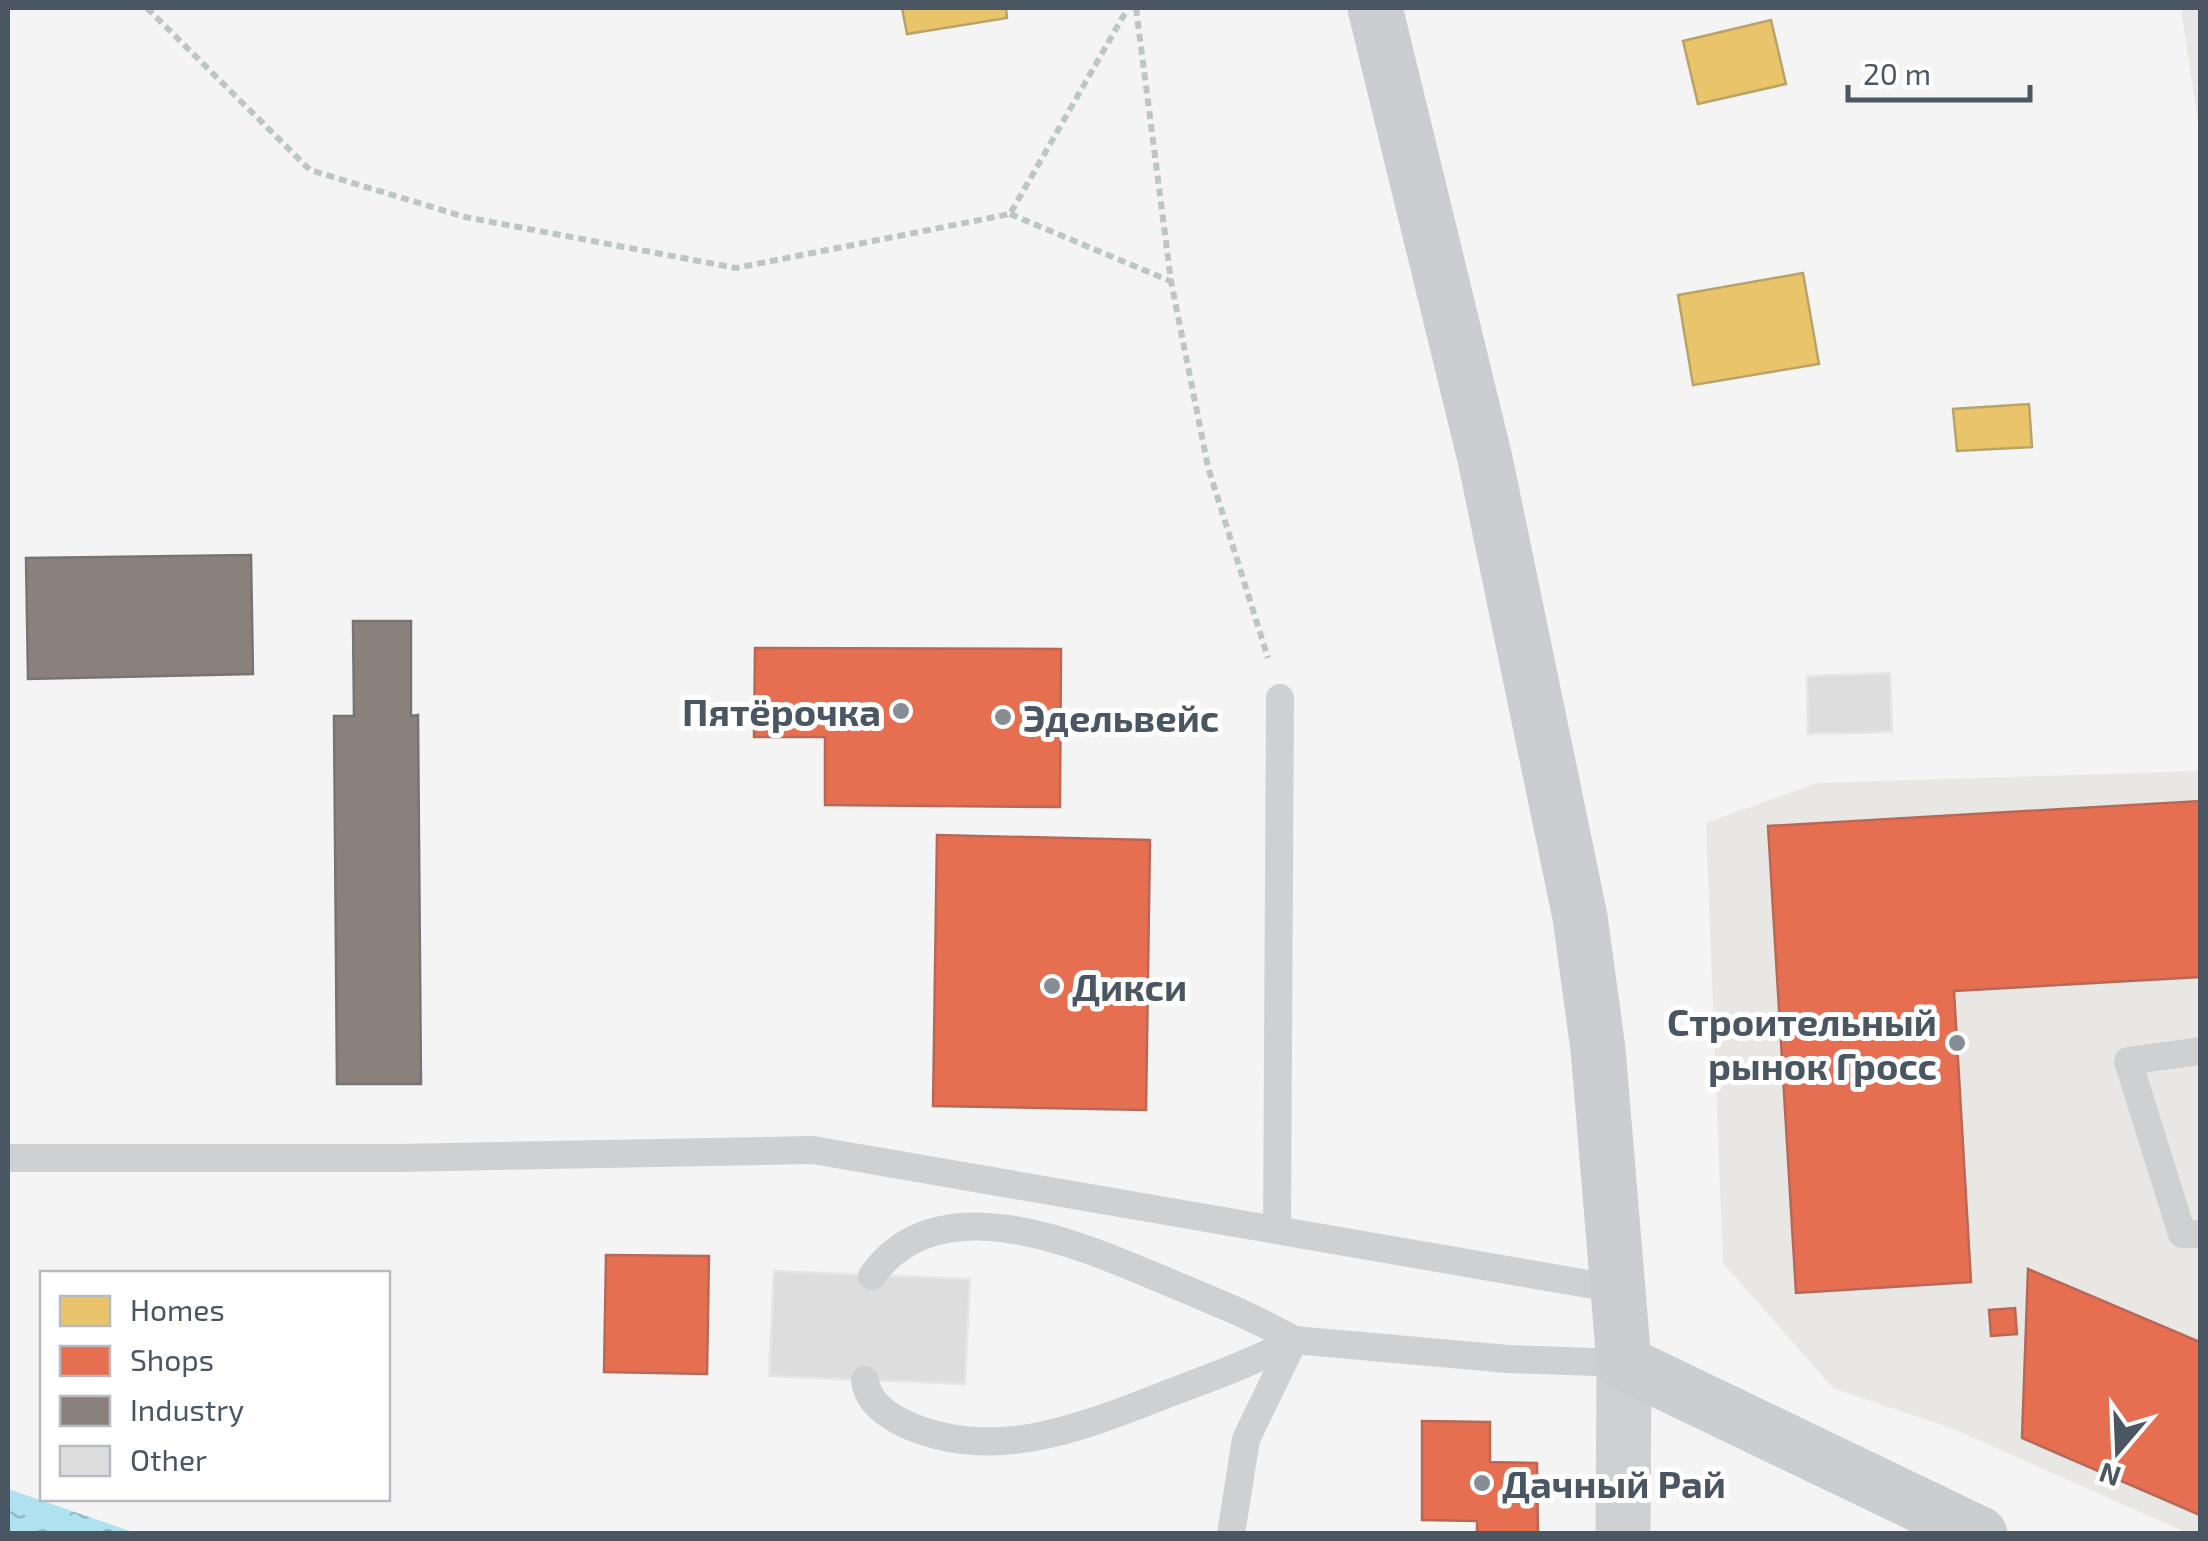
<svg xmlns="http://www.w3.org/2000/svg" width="2208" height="1541" viewBox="0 0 2208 1541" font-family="'Exo 2',sans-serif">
<defs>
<pattern id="water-ripples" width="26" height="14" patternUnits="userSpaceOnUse" patternTransform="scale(2.5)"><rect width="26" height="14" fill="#aee2f0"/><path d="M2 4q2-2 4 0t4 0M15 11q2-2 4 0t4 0" fill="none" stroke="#90bac6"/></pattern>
</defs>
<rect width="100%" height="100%" fill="#f4f4f4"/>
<!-- commercial -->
<g fill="#e8e7e3">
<polygon points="2181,8 2200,8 2200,136"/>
<polygon points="2200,771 2200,1533 2187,1533 1956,1430 1833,1388 1723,1263 1706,823 1817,783"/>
</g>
<!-- water -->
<polygon fill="url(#water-ripples)" points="8,1489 136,1533 8,1533"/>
<!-- homes -->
<g fill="#e9c46a" stroke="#b9a367" stroke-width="2.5">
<polygon points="902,8 1006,8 1007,18 907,34"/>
<polygon points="1771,20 1786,84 1698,104 1683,41"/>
<polygon points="1803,273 1819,364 1693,385 1678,295"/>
<polygon points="2029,404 2032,447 1957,451 1953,409"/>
</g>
<!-- shops -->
<g fill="#e76f51" stroke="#b86856" stroke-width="2.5">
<polygon points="755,648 1061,649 1060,807 825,805 825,737 754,737"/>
<polygon points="2200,801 2200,977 1954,991 1971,1282 1796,1293 1768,826"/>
<polygon points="937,835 1150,840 1146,1110 933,1106"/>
<polygon points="606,1255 709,1256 707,1374 604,1372"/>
<polygon points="2028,1269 2200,1342 2200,1515 2022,1438"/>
<polygon points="2015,1308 2017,1334 1991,1336 1989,1310"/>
<polygon points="1422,1421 1490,1422 1490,1462 1537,1463 1538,1534 1477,1534 1477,1521 1422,1520"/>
</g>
<!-- industry -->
<g fill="#8a817c" stroke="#777474" stroke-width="2.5">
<polygon points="251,555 253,674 28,679 26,558"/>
<polygon points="353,621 411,621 411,716 418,715 421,1084 337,1084 334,716 354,716"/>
</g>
<!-- building -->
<g fill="#ddddde" stroke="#e5e6e7" stroke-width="2.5">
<polygon points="1890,673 1892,732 1808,734 1807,676"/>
<polygon points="774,1271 970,1279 965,1384 769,1376"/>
</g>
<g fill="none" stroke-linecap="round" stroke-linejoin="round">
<!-- path -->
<g stroke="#bcc7c4" stroke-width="6" stroke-dasharray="8 5" stroke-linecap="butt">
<polyline points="147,8 310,170 465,217 736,268 1010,214 1128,8"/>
<polyline points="1136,8 1171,281 1208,467 1268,658"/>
<polyline points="1010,214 1170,281"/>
</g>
<!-- lane -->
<g stroke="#ced0d2" stroke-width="28">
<polyline points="2200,1051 2128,1061 2182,1234 2200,1234"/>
<polyline points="8,1158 397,1158 813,1150 1617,1289"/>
<polyline points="1277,1230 1280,698"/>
<path d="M865 1380C867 1400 885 1414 903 1423 995 1466 1087 1425 1175 1391 1215 1376 1256 1361 1294 1340 1254 1317 1211 1300 1168 1282 1085 1247 939 1180 872 1276"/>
<polyline points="1231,1534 1246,1439 1294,1340 1508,1359 1624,1363"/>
</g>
<!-- secondary -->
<polyline stroke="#ced0d4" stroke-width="55" points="1623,1534 1624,1363"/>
<!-- primary -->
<polyline stroke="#caced1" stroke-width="55" points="1375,8 1485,459 1580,917 1598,1049 1624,1363 1980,1534"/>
</g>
<!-- markers -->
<g fill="#868d94" stroke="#fff" stroke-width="4">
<circle cx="901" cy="711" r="10"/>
<circle cx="1003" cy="717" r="10"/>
<circle cx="1052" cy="986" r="10"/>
<circle cx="1957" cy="1043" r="10"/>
<circle cx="1482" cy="1483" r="10"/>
</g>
<g text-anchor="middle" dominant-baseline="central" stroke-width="10" stroke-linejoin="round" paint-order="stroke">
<!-- poi labels -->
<g font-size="38" font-weight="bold" fill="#4a5661" stroke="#fff" text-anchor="start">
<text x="881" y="711" text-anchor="end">Пятёрочка</text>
<text x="1023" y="717">Эдельвейс</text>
<text x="1072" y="986">Дикси</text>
<text x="1937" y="1021" text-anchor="end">Строительный<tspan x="1937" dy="44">рынок Гросс</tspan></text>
<text x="1502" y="1483">Дачный Рай</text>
</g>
</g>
<!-- border -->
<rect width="2208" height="1541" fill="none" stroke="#4a5661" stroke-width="20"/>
<!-- legend -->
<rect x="40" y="1271" width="350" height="230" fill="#ffffff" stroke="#b7bbc0" stroke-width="2.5"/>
<rect x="60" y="1296" width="50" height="30" fill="#e9c46a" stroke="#b7bbc0" stroke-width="2.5"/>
<text x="130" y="1321" font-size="30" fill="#4a5661">Homes</text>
<rect x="60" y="1346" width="50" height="30" fill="#e76f51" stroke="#b7bbc0" stroke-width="2.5"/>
<text x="130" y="1371" font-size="30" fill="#4a5661">Shops</text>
<rect x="60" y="1396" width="50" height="30" fill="#8a817c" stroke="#b7bbc0" stroke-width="2.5"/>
<text x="130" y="1421" font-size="30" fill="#4a5661">Industry</text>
<rect x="60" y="1446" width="50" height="30" fill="#ddddde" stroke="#b7bbc0" stroke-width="2.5"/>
<text x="130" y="1471" font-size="30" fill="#4a5661">Other</text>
<!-- north arrow -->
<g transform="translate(2118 1451) rotate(199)" stroke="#ffffff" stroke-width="8" paint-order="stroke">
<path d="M0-8L18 38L0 25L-18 38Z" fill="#4a5661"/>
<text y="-15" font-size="28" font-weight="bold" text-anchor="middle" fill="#4a5661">N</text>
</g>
<!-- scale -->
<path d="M1848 85v15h182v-15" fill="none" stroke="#4a5661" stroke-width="5"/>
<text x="1863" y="85" font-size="30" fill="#4a5661" stroke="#ffffff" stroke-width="8" paint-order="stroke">20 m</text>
</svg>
